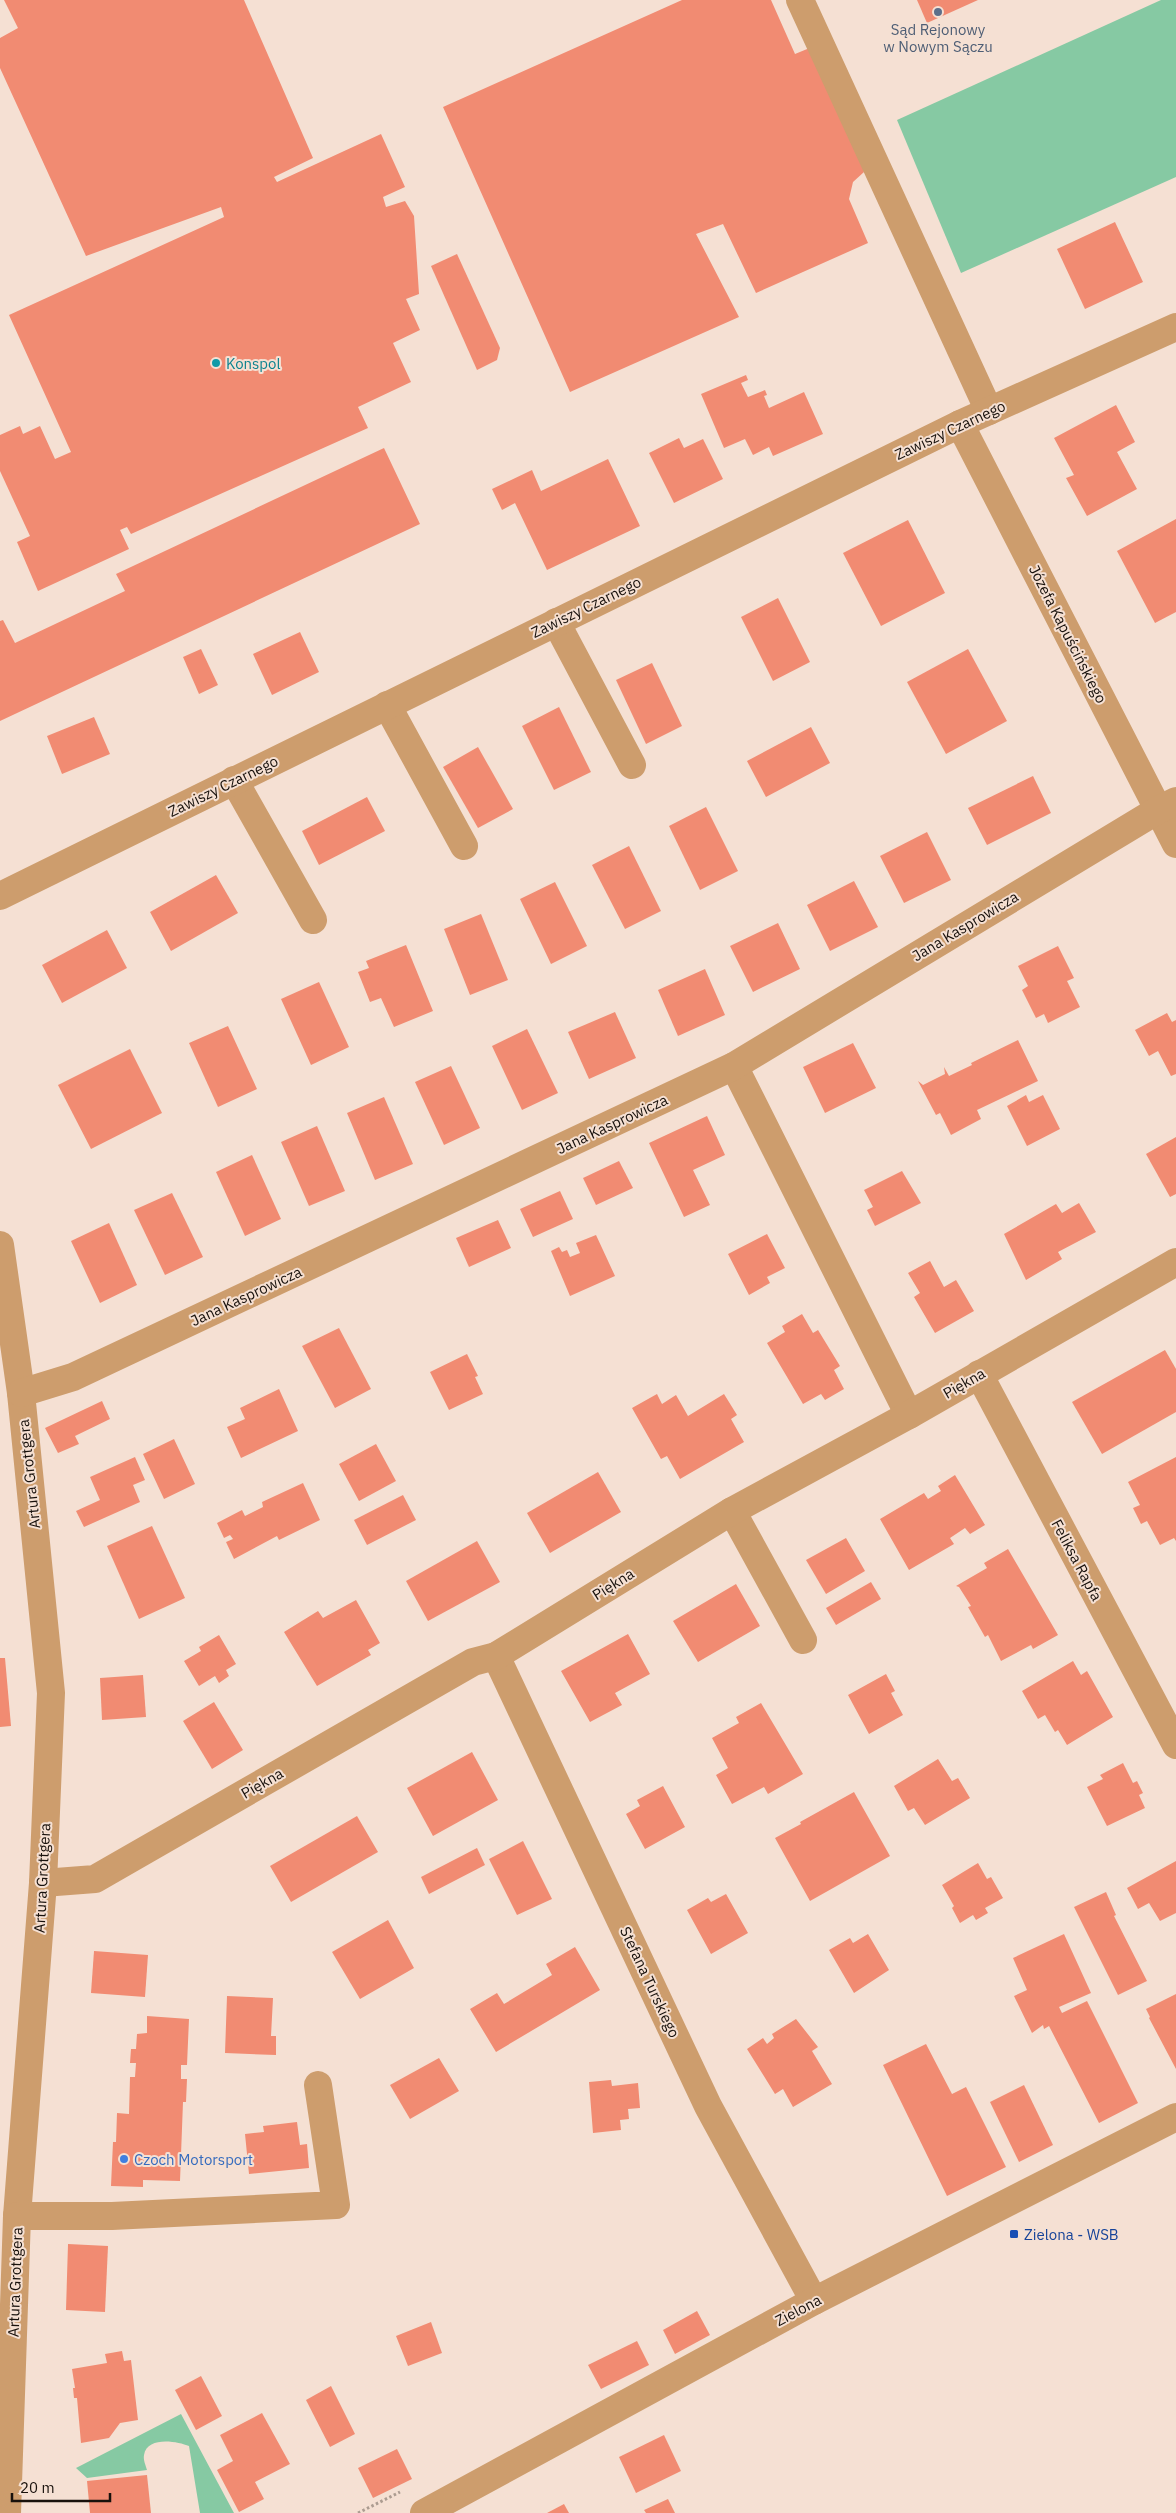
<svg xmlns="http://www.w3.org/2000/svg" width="1176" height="2513" viewBox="0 0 1176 2513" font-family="'IBM Plex Sans',sans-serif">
<rect width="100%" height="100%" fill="#f5e0d3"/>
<!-- green -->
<g fill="#86c9a3">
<polygon points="1161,0 1176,0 1176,177 961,273 897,120"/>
<path d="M181 2414 234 2513H200L189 2446C177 2441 147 2436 144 2455 143 2460 146 2466 147 2470L87 2478 76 2468Z"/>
</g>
<!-- building -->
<g fill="#f18b72">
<polygon points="4,0 244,0 313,158 274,177 277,182 381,134 405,187 383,197 386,207 405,201 414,216 419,294 406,299 420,330 393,343 411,382 358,407 368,428 131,534 127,527 120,530 129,549 38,591 17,542 30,536 0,471 0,435 20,426 23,434 40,426 55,459 71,452 9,315 224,217 221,207 86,256 0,68 0,38 18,28"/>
<polygon points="682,0 771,0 795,54 812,47 861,156 864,172 853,182 849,199 868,243 756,293 723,224 696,234 739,317 570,392 443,107"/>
<polygon points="917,0 978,0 927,23"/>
<polygon points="1115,222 1143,282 1085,309 1057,249"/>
<polygon points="457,254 500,348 497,360 477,370 431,266"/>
<polygon points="746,375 748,380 741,383 748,397 765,390 767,395 764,396 769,408 804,392 823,434 773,456 769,447 753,455 745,439 724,448 701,394"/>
<polygon points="1116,405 1135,442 1117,452 1137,489 1087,516 1066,478 1074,475 1054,438"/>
<polygon points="679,438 684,448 703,439 723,479 674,503 649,453"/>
<polygon points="384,448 420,524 0,721 0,621 3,620 15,643 125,591 116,574"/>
<polygon points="608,459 640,526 547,570 515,503 502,510 492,489 532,470 541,491"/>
<polygon points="1176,519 1176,612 1155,623 1117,551"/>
<polygon points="908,520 945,593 881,626 843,553"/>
<polygon points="778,598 810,662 773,681 741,617"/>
<polygon points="300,632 319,672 272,695 253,654"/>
<polygon points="201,649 218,685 199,694 183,657"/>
<polygon points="968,649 1007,721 946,754 907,682"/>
<polygon points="652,663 682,726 646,744 616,680"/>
<polygon points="559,707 591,772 554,790 522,726"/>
<polygon points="94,717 110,754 62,774 47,736"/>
<polygon points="811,727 830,763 766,797 747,761"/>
<polygon points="478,747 513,809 478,828 443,767"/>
<polygon points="1033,776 1051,813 987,845 968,808"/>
<polygon points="367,797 385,831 319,865 302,831"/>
<polygon points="706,807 738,871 700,890 669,826"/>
<polygon points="927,832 951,880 904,903 880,856"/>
<polygon points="629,846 661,911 625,929 592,865"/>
<polygon points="216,875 238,913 171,951 150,912"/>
<polygon points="854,881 878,927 830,951 807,905"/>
<polygon points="555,882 587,946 551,964 520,899"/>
<polygon points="481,914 508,980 470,995 444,929"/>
<polygon points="778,923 800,969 753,992 730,946"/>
<polygon points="107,930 127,968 62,1003 42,965"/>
<polygon points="406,945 433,1011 394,1027 381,998 370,1002 358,972 369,968 366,961"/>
<polygon points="1058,946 1074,978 1067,981 1080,1007 1048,1023 1044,1014 1036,1018 1022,990 1028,986 1018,966"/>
<polygon points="705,969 725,1015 678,1036 658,990"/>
<polygon points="319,982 349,1047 311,1065 281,999"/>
<polygon points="615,1012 636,1058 589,1079 568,1032"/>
<polygon points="1167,1013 1172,1022 1176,1020 1176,1074 1171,1076 1158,1051 1149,1056 1135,1030"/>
<polygon points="228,1026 257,1089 218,1107 189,1043"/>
<polygon points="527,1029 558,1093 522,1110 492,1046"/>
<polygon points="1018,1040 1038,1081 977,1110 981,1119 951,1135 940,1113 936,1115 918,1081 923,1085 945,1074 944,1067 949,1076 972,1065 971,1063"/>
<polygon points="853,1043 876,1088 825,1113 803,1067"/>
<polygon points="130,1049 162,1113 91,1149 58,1085"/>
<polygon points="451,1066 480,1128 444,1145 415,1082"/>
<polygon points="1026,1095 1029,1102 1043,1095 1060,1129 1027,1146 1007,1106"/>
<polygon points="384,1097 413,1164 375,1180 347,1113"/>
<polygon points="707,1116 725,1155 693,1170 710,1205 684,1217 649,1143"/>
<polygon points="317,1126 345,1191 309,1206 281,1142"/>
<polygon points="1176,1137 1176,1194 1170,1197 1146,1154"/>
<polygon points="252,1155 281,1219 245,1236 216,1172"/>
<polygon points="619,1161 633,1188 596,1205 583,1178"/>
<polygon points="902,1171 921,1203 875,1226 867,1210 873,1207 864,1190"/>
<polygon points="560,1191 573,1219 533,1237 520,1209"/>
<polygon points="172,1193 203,1257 165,1275 134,1210"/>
<polygon points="1079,1203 1096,1232 1058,1252 1062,1259 1026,1280 1004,1234 1056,1204 1062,1213"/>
<polygon points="498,1220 511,1248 469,1267 456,1238"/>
<polygon points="109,1223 137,1285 100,1303 71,1241"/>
<polygon points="767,1234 785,1268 767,1277 770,1283 749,1295 728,1254"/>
<polygon points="596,1235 615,1276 570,1296 551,1251 559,1247 562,1252 567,1250 570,1257 580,1253 576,1243"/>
<polygon points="930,1261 944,1287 956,1280 974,1311 935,1333 914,1297 920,1293 908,1273"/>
<polygon points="802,1314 813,1333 818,1330 840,1366 834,1370 844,1389 825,1400 821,1394 803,1404 767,1343 785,1332 782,1326"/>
<polygon points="339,1328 371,1389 335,1408 302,1346"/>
<polygon points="1165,1350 1176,1369 1176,1412 1102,1454 1072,1402"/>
<polygon points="467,1354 478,1376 475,1377 483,1394 449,1410 430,1372"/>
<polygon points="279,1389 298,1431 241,1458 227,1427 245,1419 240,1408"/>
<polygon points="657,1394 662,1404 676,1395 688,1416 724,1394 737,1415 731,1419 744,1442 680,1479 667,1456 661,1459 632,1408"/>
<polygon points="102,1401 110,1419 75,1436 79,1444 58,1453 45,1428"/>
<polygon points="174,1439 195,1484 164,1499 143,1454"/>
<polygon points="376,1444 396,1481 359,1501 339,1464"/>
<polygon points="135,1457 145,1480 133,1485 140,1502 84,1527 76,1511 100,1500 90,1477"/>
<polygon points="1176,1457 1176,1541 1174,1538 1160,1545 1147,1521 1141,1524 1133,1508 1140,1505 1128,1482"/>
<polygon points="598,1472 621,1512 550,1553 527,1513"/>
<polygon points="955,1475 985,1525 970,1534 965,1528 950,1538 954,1544 909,1570 880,1519 924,1493 928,1499 941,1491 938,1486"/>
<polygon points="303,1483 320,1520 279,1540 277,1536 234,1559 226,1542 233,1539 230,1535 224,1538 217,1523 242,1510 245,1516 263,1507 262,1502"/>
<polygon points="403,1495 416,1520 367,1545 354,1520"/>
<polygon points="152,1526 185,1598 139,1619 107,1546"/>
<polygon points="846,1538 865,1571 826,1594 806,1560"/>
<polygon points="477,1541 500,1582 428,1621 406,1581"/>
<polygon points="1008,1549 1058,1635 1033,1649 1031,1645 1001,1661 988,1635 985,1637 968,1607 971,1606 959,1587 956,1586 987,1568 984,1563"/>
<polygon points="871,1582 881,1599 836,1625 826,1608"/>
<polygon points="736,1584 760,1626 698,1662 673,1621"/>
<polygon points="356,1600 380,1643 368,1650 371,1655 317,1686 284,1632 318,1611 323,1618"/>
<polygon points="628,1634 650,1674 615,1693 622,1705 590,1722 561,1671"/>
<polygon points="219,1635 236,1664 226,1670 229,1676 219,1683 215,1676 199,1686 184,1661 201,1651 199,1647"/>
<polygon points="0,1658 5,1658 11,1726 0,1727"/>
<polygon points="1073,1661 1081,1675 1087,1671 1113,1717 1067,1745 1058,1730 1055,1732 1045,1715 1038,1719 1022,1691"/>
<polygon points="886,1674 895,1691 891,1693 903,1715 869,1734 848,1695"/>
<polygon points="143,1675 146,1717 102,1720 100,1678"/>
<polygon points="214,1702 243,1750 212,1769 183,1721"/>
<polygon points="761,1703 803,1774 768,1794 764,1787 732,1804 716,1775 728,1768 712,1738 739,1723 736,1717"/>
<polygon points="472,1752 498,1800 433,1836 407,1788"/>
<polygon points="938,1759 952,1781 958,1778 970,1798 925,1825 914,1808 908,1811 894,1786"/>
<polygon points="1123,1763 1133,1783 1137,1781 1143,1793 1139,1795 1145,1808 1107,1826 1087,1787 1103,1779 1100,1775"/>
<polygon points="663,1786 685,1827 645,1849 626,1814 640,1806 637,1800"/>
<polygon points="854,1792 890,1856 810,1901 775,1838 801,1824 800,1822"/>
<polygon points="357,1816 378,1852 291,1902 270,1866"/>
<polygon points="523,1841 552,1899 517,1915 489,1859"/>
<polygon points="477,1848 485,1865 429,1894 421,1877"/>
<polygon points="1176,1861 1176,1913 1160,1921 1149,1903 1138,1909 1127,1888"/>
<polygon points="978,1863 987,1879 991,1877 1003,1898 985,1908 988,1913 976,1920 973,1915 960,1923 952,1908 954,1906 942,1885"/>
<polygon points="1106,1892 1116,1915 1114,1916 1147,1981 1118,1995 1074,1907"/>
<polygon points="726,1894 748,1933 711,1954 687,1910 708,1898 711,1902"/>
<polygon points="388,1920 414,1968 360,1999 332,1952"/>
<polygon points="868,1934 889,1970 854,1993 829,1950 850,1938 853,1943"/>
<polygon points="1064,1934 1091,1993 1059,2007 1062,2013 1087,2001 1138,2103 1099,2123 1049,2026 1044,2029 1043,2025 1032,2033 1014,1996 1027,1990 1013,1958"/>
<polygon points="575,1947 600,1990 496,2052 470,2009 497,1993 504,2004 552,1975 546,1964"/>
<polygon points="94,1951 148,1955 145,1997 91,1993"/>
<polygon points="1176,1994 1176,2069 1149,2018 1150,2017 1146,2009"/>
<polygon points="227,1996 273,1998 271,2036 276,2036 276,2055 225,2053"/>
<polygon points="147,2016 189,2019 187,2065 181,2065 181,2079 187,2079 186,2102 183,2102 180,2181 143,2180 143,2187 111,2186 113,2142 116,2142 117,2113 129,2114 130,2077 135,2077 136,2063 130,2063 131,2049 136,2049 137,2034 147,2033"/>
<polygon points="796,2019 818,2047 812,2051 832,2084 793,2107 783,2089 775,2094 747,2049 763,2038 767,2044 774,2038 772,2034"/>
<polygon points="926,2044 952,2094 966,2087 1006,2167 947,2196 883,2065"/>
<polygon points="439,2058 459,2091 410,2119 390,2085"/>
<polygon points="611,2080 612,2086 638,2083 640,2108 628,2109 629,2119 620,2120 621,2130 593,2133 589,2082"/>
<polygon points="1024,2085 1053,2145 1019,2162 990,2102"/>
<polygon points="297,2122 300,2145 307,2144 309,2168 249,2174 245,2134 264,2132 263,2126"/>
<polygon points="68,2244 108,2246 105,2312 66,2310"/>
<polygon points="697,2311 710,2335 675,2354 663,2330"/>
<polygon points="431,2322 442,2353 408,2366 396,2336"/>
<polygon points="637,2341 649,2365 601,2389 588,2365"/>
<polygon points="122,2351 124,2361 131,2360 138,2420 120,2423 109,2438 81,2443 77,2398 74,2398 73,2388 75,2388 72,2369 107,2363 105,2354"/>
<polygon points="201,2376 222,2416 196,2430 175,2390"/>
<polygon points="331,2386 355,2434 330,2447 306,2400"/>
<polygon points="262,2413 290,2464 255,2482 264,2499 239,2512 217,2470 233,2461 220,2435"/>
<polygon points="664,2435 681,2471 636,2493 619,2457"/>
<polygon points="397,2449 412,2479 373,2498 358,2468"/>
<polygon points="147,2475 151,2513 90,2513 87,2481"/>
<polygon points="668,2499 675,2513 646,2513 644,2510"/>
<polygon points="564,2504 569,2513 547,2513"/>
</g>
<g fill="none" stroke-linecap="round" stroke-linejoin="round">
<!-- path -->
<polyline stroke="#ac9c91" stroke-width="3" stroke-dasharray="2.5 2.5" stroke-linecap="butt" points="358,2513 400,2492"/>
<!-- minor -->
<g stroke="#cd9d6d" stroke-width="28">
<polyline points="800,0 989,411"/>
<polyline points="960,424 1176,844"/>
<polyline points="556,622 632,765"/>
<polyline points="387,705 464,846"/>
<polyline points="234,780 313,920"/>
<polyline points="0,896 960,424 1176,327"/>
<polyline points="734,1066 909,1415"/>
<polyline points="0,1245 21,1393 51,1693 43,1883 17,2216 7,2513"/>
<polyline points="979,1374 1176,1745"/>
<polyline points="21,1393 73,1377 734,1066 1158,810 1176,801"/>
<polyline points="732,1511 803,1640"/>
<polyline points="496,1656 708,2106 814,2301"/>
<polyline points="43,1883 95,1879 473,1662 496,1656 732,1511 909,1415 1176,1262"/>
<polyline points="17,2216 112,2216 336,2205 318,2085"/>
<polyline points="424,2513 814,2301 1176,2117"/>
</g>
</g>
<!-- markers -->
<circle fill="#5c6f8a" stroke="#f5e0d3" stroke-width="2" cx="938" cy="12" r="5"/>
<circle fill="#0f9aa8" stroke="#f5e0d3" stroke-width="2" cx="216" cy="363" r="5"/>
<circle fill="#3f7fe0" stroke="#f5e0d3" stroke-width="2" cx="124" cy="2159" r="5"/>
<rect fill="#1a4fb4" stroke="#f5e0d3" stroke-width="2" x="1009" y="2229" width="10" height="10" rx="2.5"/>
<g text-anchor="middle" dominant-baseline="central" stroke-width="4" stroke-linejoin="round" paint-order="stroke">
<!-- service labels -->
<g font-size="15" fill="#4e5e75" stroke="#f5e0d3">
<text x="938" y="29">Sąd Rejonowy<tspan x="938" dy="17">w Nowym Sączu</tspan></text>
</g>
<!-- culture labels -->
<g font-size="15" fill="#0d838f" stroke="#f5e0d3" text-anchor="start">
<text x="226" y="363">Konspol</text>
</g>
<!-- street labels -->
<g font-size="15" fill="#18110c" stroke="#f5e0d3">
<text transform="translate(950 430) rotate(-25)">Zawiszy Czarnego</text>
<text transform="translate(586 607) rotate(-26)">Zawiszy Czarnego</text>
<text transform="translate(1068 634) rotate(63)">Józefa Kapuścińskiego</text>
<text transform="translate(223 786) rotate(-26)">Zawiszy Czarnego</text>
<text transform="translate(965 926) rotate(-31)">Jana Kasprowicza</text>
<text transform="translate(612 1124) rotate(-25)">Jana Kasprowicza</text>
<text transform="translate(246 1296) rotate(-25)">Jana Kasprowicza</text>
<text transform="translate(964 1383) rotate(-30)">Piękna</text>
<text transform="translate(29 1474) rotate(-96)">Artura Grottgera</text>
<text transform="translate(1077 1560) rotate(62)">Feliksa Rapfa</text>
<text transform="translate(613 1584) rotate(-32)">Piękna</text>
<text transform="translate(262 1783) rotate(-30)">Piękna</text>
<text transform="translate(42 1878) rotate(-87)">Artura Grottgera</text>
<text transform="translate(650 1982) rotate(65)">Stefana Turskiego</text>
<text transform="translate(15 2282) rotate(-88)">Artura Grottgera</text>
<text transform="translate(798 2310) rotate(-28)">Zielona</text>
</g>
<!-- shop labels -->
<g font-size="15" fill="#366cbe" stroke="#f5e0d3" text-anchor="start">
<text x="134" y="2159">Czoch Motorsport</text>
</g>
<!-- transit labels -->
<g font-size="15" fill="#164399" stroke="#f5e0d3" text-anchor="start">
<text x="1024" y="2234">Zielona - WSB</text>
</g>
</g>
<!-- scale -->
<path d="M12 2493v8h98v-8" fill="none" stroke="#18110c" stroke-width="2.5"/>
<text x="20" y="2493" font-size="15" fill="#18110c" stroke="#f5e0d3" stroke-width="4" paint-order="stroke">20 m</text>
</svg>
